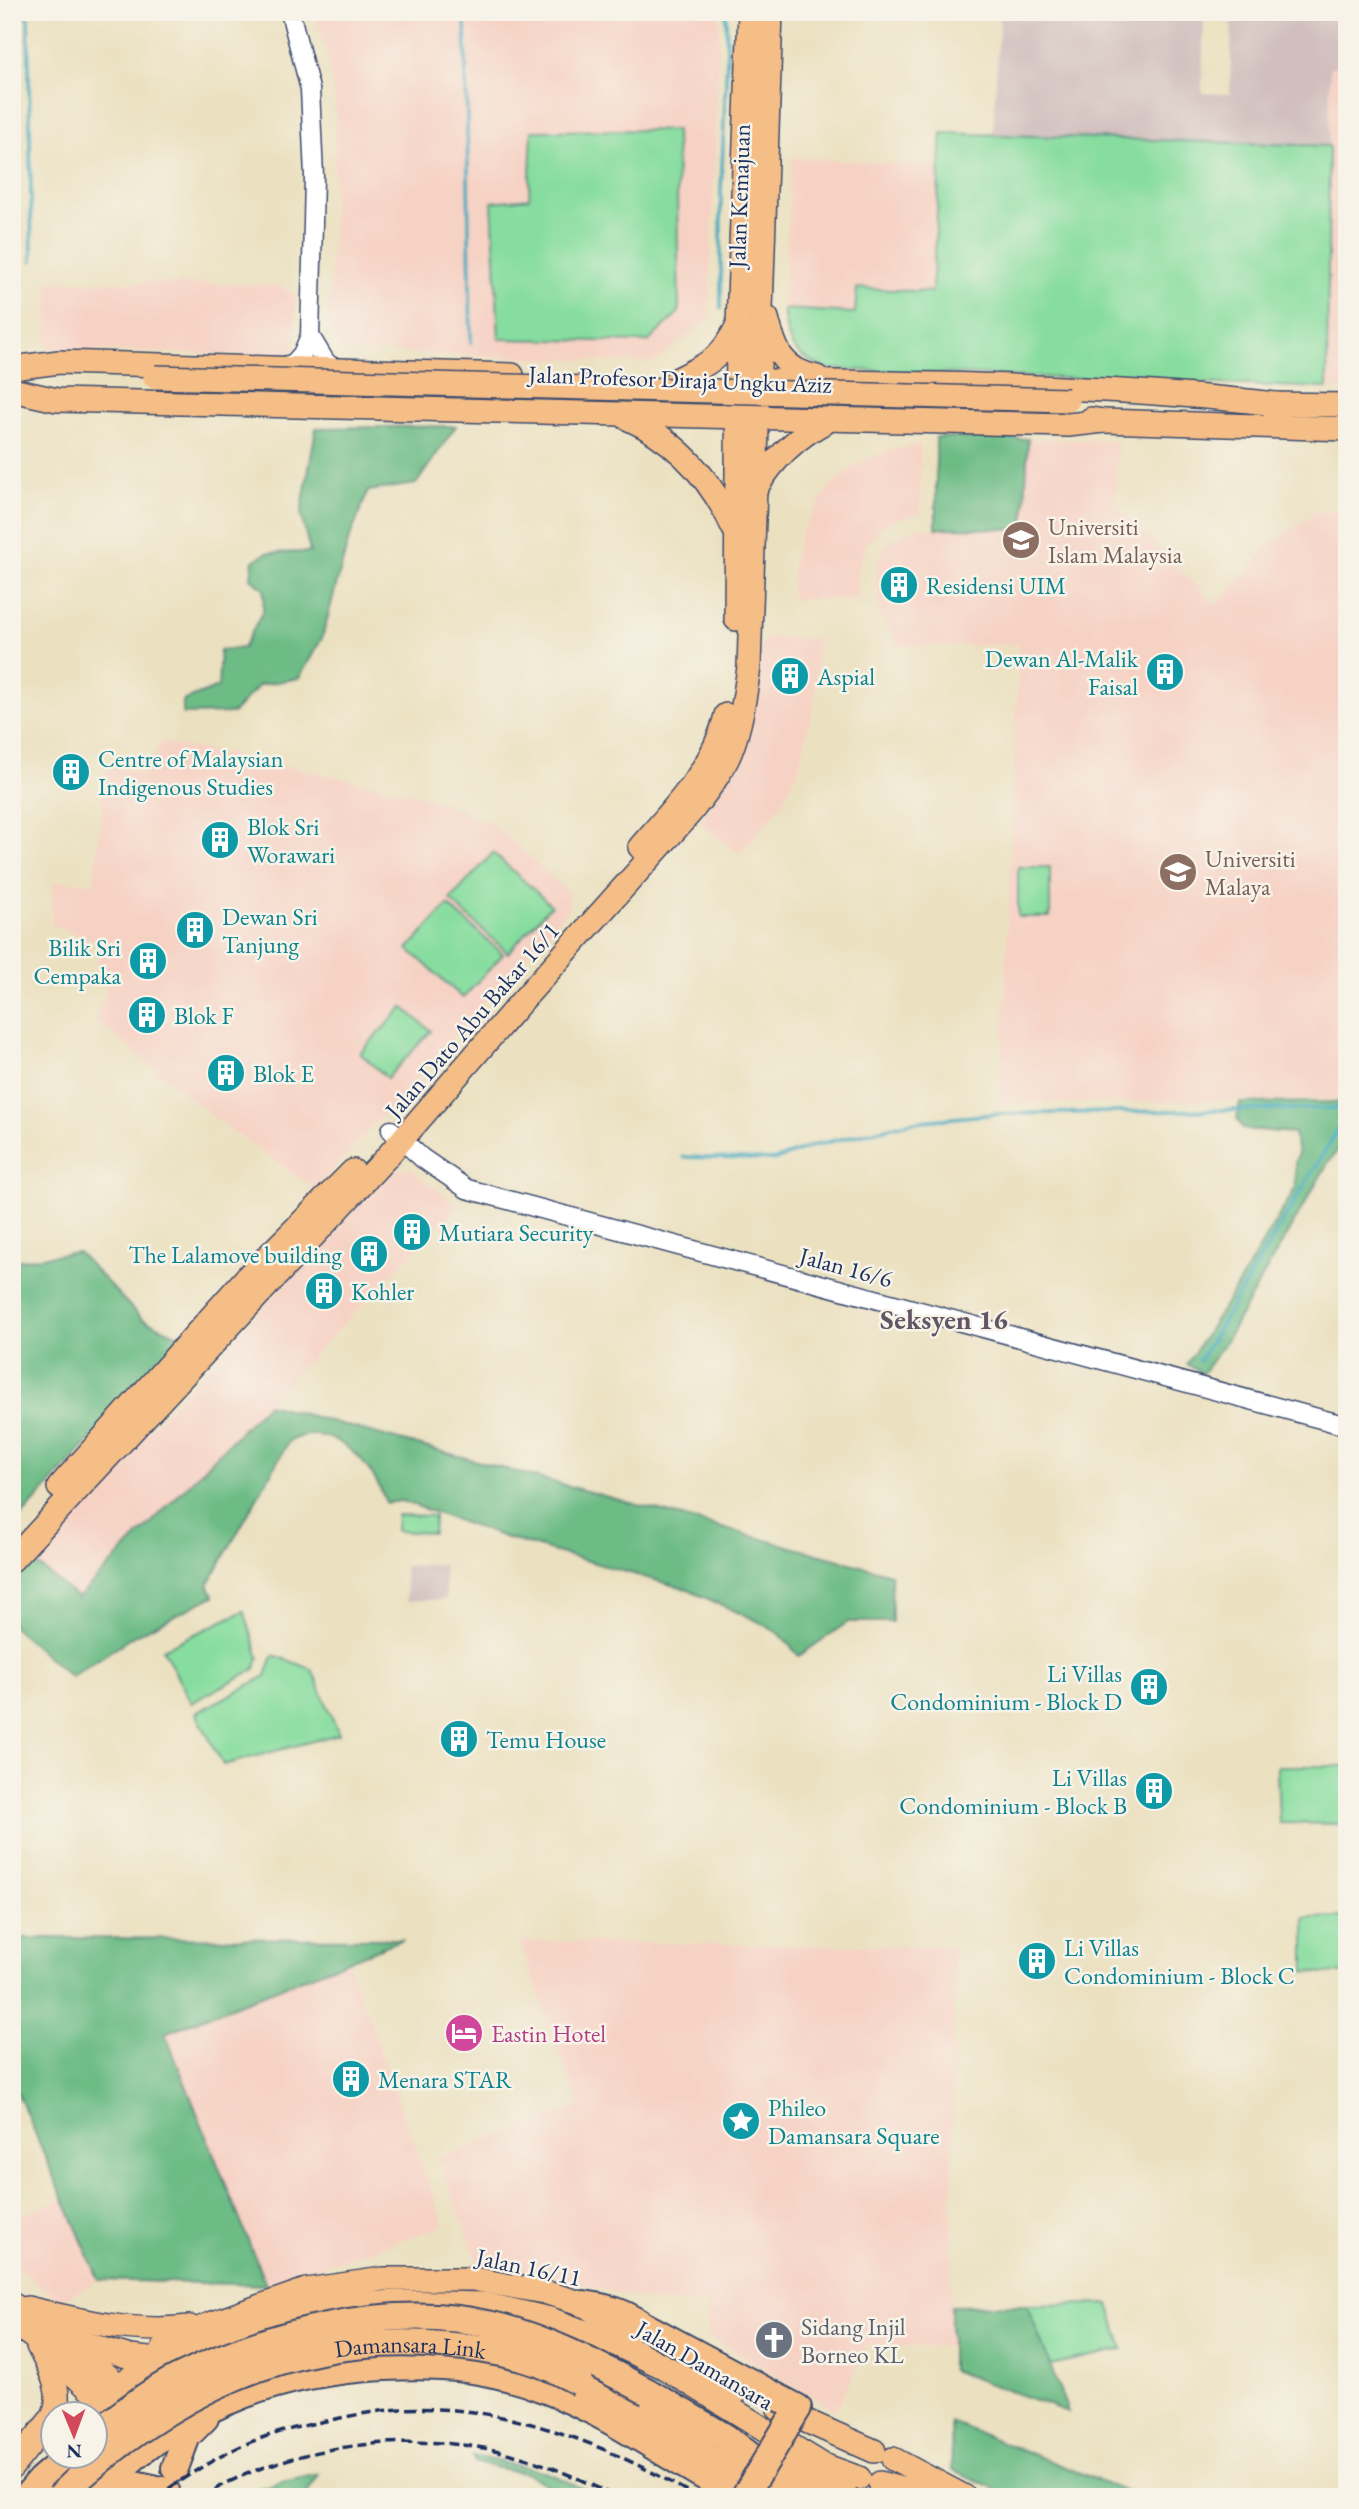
<svg xmlns="http://www.w3.org/2000/svg" width="1359" height="2509" viewBox="0 0 1359 2509" font-family="'EB Garamond',serif">
<rect width="100%" height="100%" fill="#f7f3e8"/>
<filter id="ink" filterUnits="userSpaceOnUse"><feTurbulence type="fractalNoise" baseFrequency=".0143" numOctaves="2"/><feDisplacementMap in="SourceGraphic" scale="14" xChannelSelector="R" yChannelSelector="G"/><feConvolveMatrix kernelMatrix="1 2 1 2 8 2 1 2 1" color-interpolation-filters="sRGB"/></filter>
<filter id="wash" filterUnits="userSpaceOnUse"><feTurbulence type="fractalNoise" baseFrequency=".00686" numOctaves="4" result="noise"/><feDisplacementMap in="SourceGraphic" scale="28" xChannelSelector="R" yChannelSelector="G"/><feGaussianBlur stdDeviation="1.57" result="paint"/><feColorMatrix in="noise" values="0 0 0 0 0 0 0 0 0 0 0 0 0 0 0 0 0 1.4 0 .05"/><feComposite in="paint" operator="in"/></filter>
<g filter="url(#wash)">
<rect width="100%" height="100%" fill="#ebe1c1"/>
<!-- built -->
<g fill="#f6d2c4">
<polygon points="314,12 720,12 709,319 653,363 339,350 329,317 336,111 327,54"/>
<polygon points="1330,66 1347,67 1347,388 1327,388"/>
<polygon points="792,157 939,166 932,292 858,288 856,313 783,309"/>
<polygon points="49,281 280,285 296,297 294,349 286,356 47,349"/>
<polygon points="1028,439 1117,441 1115,505 1216,605 1274,541 1317,512 1347,511 1347,1099 1000,1104 1019,645 898,646 891,629 879,617 876,570 878,560 888,544 896,537 915,528 1024,528"/>
<polygon points="920,444 921,513 890,521 882,526 869,542 859,562 857,599 791,599 792,565 801,532 828,489 852,468 864,460 893,449"/>
<polygon points="770,637 818,639 814,704 798,771 779,808 739,854 700,823 745,744 757,694 761,644"/>
<polygon points="160,743 220,752 422,795 494,825 570,893 568,910 315,1190 215,1118 95,1020 107,988 100,979 97,964 105,934 90,940 52,925 53,881 93,883 107,763 144,775"/>
<polygon points="391,1169 410,1169 458,1206 78,1598 30,1559"/>
<polygon points="519,1941 954,1947 951,2347 869,2345 835,2411 708,2335 707,2303 654,2302 476,2258 438,2158 580,2106"/>
<polygon points="348,1961 444,2226 266,2285 165,2033"/>
<polygon points="63,2199 99,2280 61,2301 12,2265 12,2219"/>
</g>
<!-- industrial -->
<g fill="#d1bfbe">
<polygon points="1000,12 1204,12 1202,93 1230,94 1232,13 1316,16 1317,12 1347,12 1347,67 1330,67 1329,146 993,135"/>
<polygon points="443,1564 446,1599 407,1601 404,1566"/>
</g>
<!-- green -->
<g fill="#87dd9f" stroke="#51867e" stroke-width="2">
<polygon points="676,130 679,312 648,342 499,339 492,202 529,198 532,131"/>
<path d="M942 133 1329 146 1327 388 827 369C792 355 788 346 783 309L855 313 857 288 932 292Z"/>
<polygon points="493,853 551,905 508,953 450,900"/>
<rect x="1018" y="867" width="32" height="50"/>
<polygon points="448,905 503,954 463,998 408,949"/>
<polygon points="403,1007 431,1031 387,1078 360,1053"/>
<polygon points="397,1515 434,1516 433,1533 396,1531"/>
<polygon points="244,1611 259,1658 255,1669 191,1703 163,1649"/>
<polygon points="273,1655 312,1669 339,1734 223,1765 196,1713 266,1676"/>
<polygon points="1277,1766 1347,1766 1347,1824 1279,1823"/>
<polygon points="1347,1917 1347,1974 1305,1972 1305,1918"/>
<polygon points="1109,2304 1123,2349 1050,2365 1027,2305"/>
</g>
<!-- forest -->
<g fill="#6dbc86" stroke="#447672" stroke-width="2">
<polygon points="456,426 416,484 368,491 347,545 322,638 299,678 259,685 233,713 183,714 183,701 218,687 220,650 243,648 263,611 264,589 251,578 253,561 267,553 310,552 301,514 316,428"/>
<polygon points="936,437 1028,439 1024,529 936,528"/>
<polygon points="1347,1102 1347,1139 1329,1161 1224,1344 1202,1374 1187,1364 1239,1283 1296,1187 1295,1163 1298,1153 1294,1133 1243,1129 1237,1118 1240,1103"/>
<polygon points="78,1252 142,1319 183,1337 12,1527 12,1261"/>
<path d="M267 1404 891 1574 892 1622H848L799 1656 780 1634 755 1620 686 1589 510 1539 402 1501 386 1503C373 1464 334 1419 289 1441L208 1585 214 1596 135 1635 71 1677 12 1626V1579L30 1559 78 1598Z"/>
<polygon points="12,1938 403,1939 165,2033 266,2285 99,2280 12,2080"/>
<polygon points="1027,2305 1068,2412 951,2370 951,2306"/>
<polygon points="951,2422 1128,2492 1126,2497 1012,2497 952,2470"/>
<polygon points="473,2456 546,2472 600,2497 566,2497 528,2474 475,2463"/>
<polygon points="319,2474 305,2497 237,2497 282,2482"/>
</g>
<g fill="none" stroke-linecap="round" stroke-linejoin="round">
<!-- stream -->
<g stroke="#3fa9bf" stroke-width="3.5">
<polyline points="28,12 32,261"/>
<polyline points="465,12 471,343"/>
<polyline points="721,308 721,191 727,56 726,12"/>
<polyline points="683,1157 775,1160 812,1146 912,1122 995,1114 1347,1108"/>
<polyline points="1199,1361 1347,1114"/>
</g>
</g>
</g>
<g filter="url(#ink)">
<g fill="none" stroke-linecap="round" stroke-linejoin="round">
<defs>
<g id="minor">
<polyline points="310,336 325,361 334,369"/>
<polyline points="282,367 294,363 302,354 310,336 313,223 314,176 310,89 290,12"/>
<polyline points="391,1130 422,1158 467,1189 1347,1426"/>
</g>
<g id="major">
<path d="M767 318C775 350 782 370 817 377"/>
<polyline points="12,368 59,362 512,375"/>
<path d="M676 380C709 363 719 361 737 327"/>
<path d="M770 381C941 384 1114 385 1284 405"/>
<polyline points="12,390 57,400 1068,425 1104,421"/>
<polyline points="1270,404 1347,405"/>
<path d="M627 418C677 440 711 479 734 529"/>
<polyline points="1091,419 1104,421 1347,429"/>
<path d="M755 490C773 459 797 436 829 420"/>
<polyline points="736,619 738,324 750,12"/>
<path d="M640 847C674 808 714 767 726 715"/>
<polyline points="59,1487 247,1277 353,1171"/>
<path d="M12 1560 386 1158 521 1002 691 812C705 794 721 774 730 753 741 726 745 695 749 667L771 12"/>
<polyline points="12,2304 50,2329 119,2385 128,2395"/>
<path d="M27 2308C81 2321 135 2334 190 2327"/>
<polyline points="12,2322 34,2338 112,2410"/>
<polyline points="73,2340 130,2357 158,2360"/>
<path d="M38 2346C49 2369 64 2390 54 2414"/>
<polyline points="158,2360 166,2344 210,2324 306,2290 383,2279 473,2279 544,2292 584,2304 608,2322 738,2391"/>
<polyline points="779,2409 874,2451"/>
<polyline points="85,2414 119,2385 158,2360 178,2357 221,2336 275,2317 325,2307 395,2302 484,2304 550,2319 611,2342 663,2367 823,2465 859,2478"/>
<polyline points="893,2459 965,2497"/>
<polyline points="12,2467 52,2418"/>
<polyline points="880,2483 929,2497"/>
</g>
<g id="highway">
<path d="M584 2304C610 2308 622 2311 645 2326"/>
<path d="M579 2382C645 2414 707 2455 767 2497"/>
<polyline points="648,2392 725,2437 805,2497"/>
<polyline points="781,2463 845,2497"/>
<polyline points="175,2468 187,2436 205,2418"/>
<polyline points="106,2482 125,2482 166,2491"/>
<polyline points="26,2497 40,2480 68,2456"/>
<path d="M92 2497C170 2413 271 2372 384 2367 443 2364 490 2368 546 2390 616 2417 674 2463 741 2497"/>
</g>
</defs>
<!-- minor casing -->
<use href="#minor" stroke="#3a4a6d" stroke-width="21"/>
<!-- major casing -->
<use href="#major" stroke="#3a4a6d" stroke-width="26"/>
<!-- highway casing -->
<use href="#highway" stroke="#3a4a6d" stroke-width="30"/>
<!-- minor -->
<use href="#minor" stroke="#fff" stroke-width="18"/>
<!-- major -->
<use href="#major" stroke="#f6be87" stroke-width="23"/>
<!-- highway -->
<use href="#highway" stroke="#f6be87" stroke-width="26"/>
<!-- rail -->
<g stroke="#1b2f5e" stroke-width="3.5" stroke-dasharray="10 5" stroke-linecap="butt">
<path d="M156 2497C180 2481 203 2465 229 2452 260 2436 296 2427 330 2420 355 2415 379 2410 404 2409 509 2404 608 2445 697 2497"/>
<path d="M202 2497C277 2450 383 2434 470 2446 521 2452 571 2474 616 2497"/>
</g>
<defs>
<polyline id="major-bridge" points="155,377 1068,400"/>
<g id="highway-bridge">
<polyline points="645,2326 798,2408 744,2497"/>
<path d="M94 2435C121 2414 147 2393 177 2378 269 2332 390 2301 492 2325 548 2338 598 2365 648 2392"/>
<path id="s1" d="M59 2497C166 2394 291 2332 442 2345 475 2347 510 2353 541 2364 554 2369 567 2376 579 2382"/>
</g>
</defs>
<!-- major-bridge casing -->
<use href="#major-bridge" stroke="#3a4a6d" stroke-width="26" stroke-linecap="butt"/>
<!-- highway-bridge casing -->
<use href="#highway-bridge" stroke="#3a4a6d" stroke-width="30" stroke-linecap="butt"/>
<!-- major-bridge -->
<use href="#major-bridge" stroke="#f6be87" stroke-width="23"/>
<!-- highway-bridge -->
<use href="#highway-bridge" stroke="#f6be87" stroke-width="26"/>
</g>
</g>
<!-- icons -->
<defs>
<symbol id="university-disc" viewBox="-11 -11 22 22"><circle r="9.5" fill="#8d6e63" stroke="#f7f3e8"/><path d="M0-5L7-2L0 1L-7-2ZM-4 1L0 2.5L4 1V4Q0 6-4 4Z" fill="#fff"/></symbol>
<symbol id="building-disc" viewBox="-11 -11 22 22"><circle r="9.5" fill="#0f9aa8" stroke="#f7f3e8"/><path d="M-4-6H4V6H1V3H-1V6H-4ZM-2.5-4.3h1.7v1.8h-1.7ZM.8-4.3h1.7v1.8H.8ZM-2.5-1h1.7V.8h-1.7ZM.8-1h1.7V.8H.8Z" fill="#fff"/></symbol>
<symbol id="hotel-disc" viewBox="-11 -11 22 22"><circle r="9.5" fill="#d1479c" stroke="#f7f3e8"/><path d="M-6-4.5h1.5V1H6V5H4.5V3h-9V5H-6ZM-4 0a1.8 1.8 0 1 1 3.6 0ZM.5 0V-2.5h3Q6-2.5 6 0Z" fill="#fff"/></symbol>
<symbol id="sight-disc" viewBox="-11 -11 22 22"><circle r="9.5" fill="#0f9aa8" stroke="#f7f3e8"/><path d="M0-6L1.8-2.2L6-1.7L2.9 1.2L3.7 5.4L0 3.3L-3.7 5.4L-2.9 1.2L-6-1.7L-1.8-2.2Z" fill="#fff"/></symbol>
<symbol id="church-disc" viewBox="-11 -11 22 22"><circle r="9.5" fill="#6b7280" stroke="#f7f3e8"/><path d="M-1.2-6h2.4v3.5h3.3v2.4h-3.3V6h-2.4V-.1h-3.3v-2.4h3.3Z" fill="#fff"/></symbol>
</defs>
<g fill-rule="evenodd">
<use href="#university-disc" x="999" y="518" width="44" height="44"/>
<use href="#building-disc" x="877" y="563" width="44" height="44"/>
<use href="#building-disc" x="1143" y="650" width="44" height="44"/>
<use href="#building-disc" x="768" y="654" width="44" height="44"/>
<use href="#building-disc" x="49" y="750" width="44" height="44"/>
<use href="#building-disc" x="198" y="818" width="44" height="44"/>
<use href="#university-disc" x="1156" y="850" width="44" height="44"/>
<use href="#building-disc" x="173" y="908" width="44" height="44"/>
<use href="#building-disc" x="126" y="939" width="44" height="44"/>
<use href="#building-disc" x="125" y="993" width="44" height="44"/>
<use href="#building-disc" x="204" y="1051" width="44" height="44"/>
<use href="#building-disc" x="390" y="1210" width="44" height="44"/>
<use href="#building-disc" x="347" y="1232" width="44" height="44"/>
<use href="#building-disc" x="302" y="1269" width="44" height="44"/>
<use href="#building-disc" x="1127" y="1665" width="44" height="44"/>
<use href="#building-disc" x="437" y="1717" width="44" height="44"/>
<use href="#building-disc" x="1132" y="1769" width="44" height="44"/>
<use href="#building-disc" x="1015" y="1939" width="44" height="44"/>
<use href="#hotel-disc" x="442" y="2011" width="44" height="44"/>
<use href="#building-disc" x="329" y="2057" width="44" height="44"/>
<use href="#sight-disc" x="719" y="2099" width="44" height="44"/>
<use href="#church-disc" x="752" y="2318" width="44" height="44"/>
</g>
<g text-anchor="middle" dominant-baseline="central" stroke-width="5" stroke-linejoin="round" paint-order="stroke">
<!-- street labels -->
<g font-size="24" fill="#1b2f5e" stroke="#f7f3e8">
<text transform="translate(739 196) rotate(-88)">Jalan Kemajuan</text>
<text transform="translate(680 379) rotate(2)">Jalan Profesor Diraja Ungku Aziz</text>
<text transform="translate(472 1020) rotate(-49)">Jalan Dato Abu Bakar 16/1</text>
<text transform="translate(846 1267) rotate(15)">Jalan 16/6</text>
<text transform="translate(529 2267) rotate(12)">Jalan 16/11</text>
<text stroke="none"><textPath href="#s1" startOffset="394">Damansara Link</textPath></text>
<text transform="translate(705 2365) rotate(30)">Jalan Damansara</text>
</g>
<!-- education labels -->
<g font-size="24" fill="#785e54" stroke="#f7f3e8" text-anchor="start">
<text x="1048" y="526">Universiti<tspan x="1048" dy="28">Islam Malaysia</tspan></text>
<text x="1205" y="858">Universiti<tspan x="1205" dy="28">Malaya</tspan></text>
</g>
<!-- culture labels -->
<g font-size="24" fill="#0d838f" stroke="#f7f3e8" text-anchor="start">
<text x="926" y="585">Residensi UIM</text>
<text x="1138" y="658" text-anchor="end">Dewan Al-Malik<tspan x="1138" dy="28">Faisal</tspan></text>
<text x="817" y="676">Aspial</text>
<text x="98" y="758">Centre of Malaysian<tspan x="98" dy="28">Indigenous Studies</tspan></text>
<text x="247" y="826">Blok Sri<tspan x="247" dy="28">Worawari</tspan></text>
<text x="222" y="916">Dewan Sri<tspan x="222" dy="28">Tanjung</tspan></text>
<text x="121" y="947" text-anchor="end">Bilik Sri<tspan x="121" dy="28">Cempaka</tspan></text>
<text x="174" y="1015">Blok F</text>
<text x="253" y="1073">Blok E</text>
<text x="439" y="1232">Mutiara Security</text>
<text x="342" y="1254" text-anchor="end">The Lalamove building</text>
<text x="351" y="1291">Kohler</text>
<text x="1122" y="1673" text-anchor="end">Li Villas<tspan x="1122" dy="28">Condominium - Block D</tspan></text>
<text x="486" y="1739">Temu House</text>
<text x="1127" y="1777" text-anchor="end">Li Villas<tspan x="1127" dy="28">Condominium - Block B</tspan></text>
<text x="1064" y="1947">Li Villas<tspan x="1064" dy="28">Condominium - Block C</tspan></text>
<text x="378" y="2079">Menara STAR</text>
<text x="768" y="2107">Phileo<tspan x="768" dy="28">Damansara Square</tspan></text>
</g>
<!-- hotel labels -->
<g font-size="24" fill="#b23c85" stroke="#f7f3e8" text-anchor="start">
<text x="491" y="2033">Eastin Hotel</text>
</g>
<!-- worship labels -->
<g font-size="24" fill="#5b616d" stroke="#f7f3e8" text-anchor="start">
<text x="801" y="2326">Sidang Injil<tspan x="801" dy="28">Borneo KL</tspan></text>
</g>
<!-- quarter labels -->
<g font-size="28" font-weight="bold" fill="#625666" stroke="#f7f3e8">
<text x="944" y="1319">Seksyen 16</text>
</g>
</g>
<!-- margin -->
<rect width="1359" height="2509" fill="none" stroke="#f7f3e8" stroke-width="42"/>
<!-- north arrow -->
<g transform="translate(74 2435) rotate(179)"><circle r="33" fill="#f7f3e8" stroke="#9fa5b1" stroke-width="2"/>
<path d="M0-5L12 26L0 18L-12 26Z" fill="#d1495b"/>
<text y="-10" font-size="19" font-weight="bold" text-anchor="middle" fill="#1b2f5e">N</text>
</g>
</svg>
